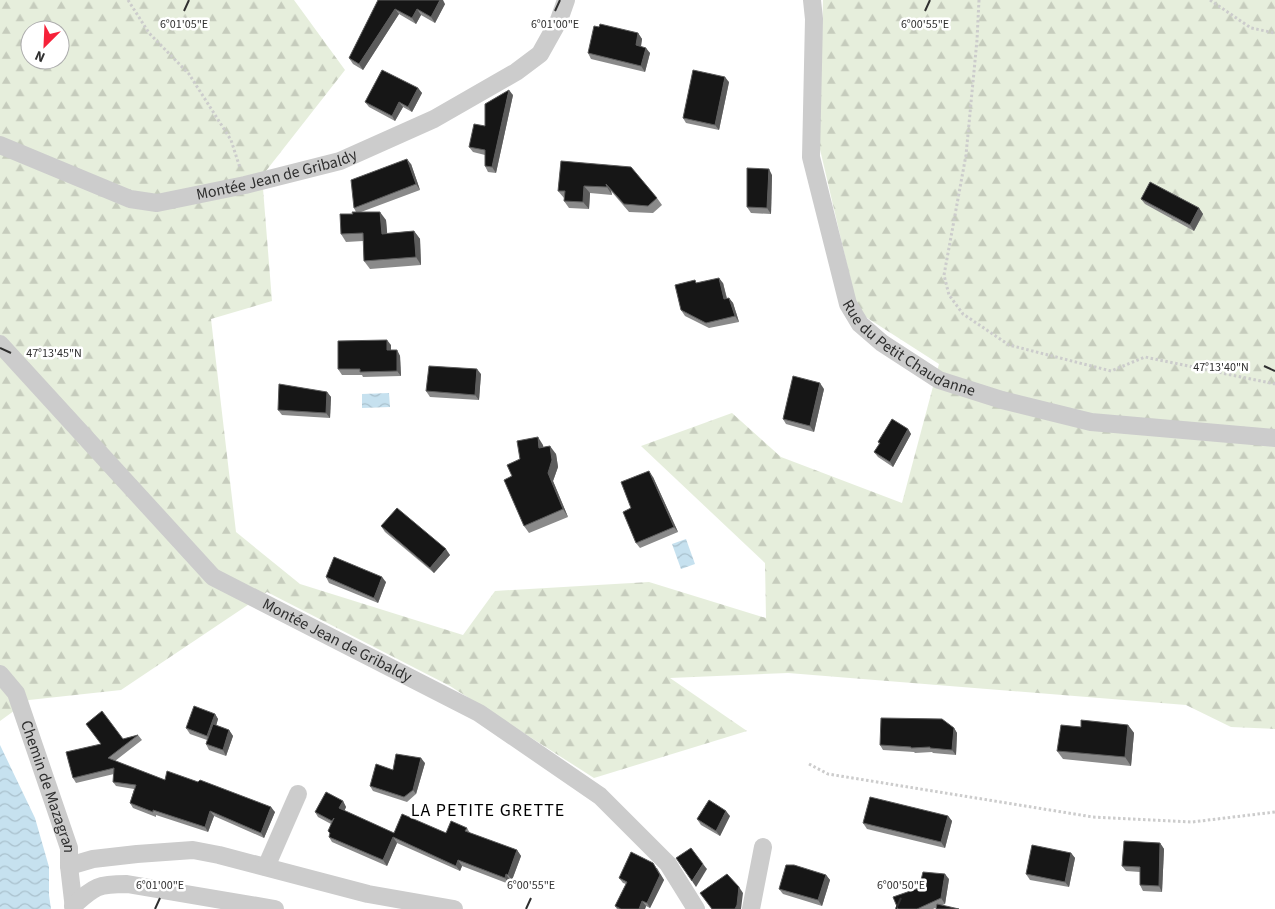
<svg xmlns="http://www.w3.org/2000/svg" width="1275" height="909" viewBox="0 0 1275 909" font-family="'Source Sans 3',sans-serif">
<defs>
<pattern id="forest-firs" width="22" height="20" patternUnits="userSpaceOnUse" patternTransform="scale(1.25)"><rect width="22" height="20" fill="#e6eedc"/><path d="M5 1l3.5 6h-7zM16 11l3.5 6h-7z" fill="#c6ccbd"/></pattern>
<pattern id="water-waves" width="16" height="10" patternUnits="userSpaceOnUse" patternTransform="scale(1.25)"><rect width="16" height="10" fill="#c6e1ef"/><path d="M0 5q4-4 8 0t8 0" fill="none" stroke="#aac1cd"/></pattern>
</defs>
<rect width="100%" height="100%" fill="#fff"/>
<!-- forest -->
<path fill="url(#forest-firs)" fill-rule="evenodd" d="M0 0H294L345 70 262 176 272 301 211 319 236 532 300 584 463 635 495 591 649 582 766 618 765 563 641 446 732 413 781 457 902 503 939 364 858 312 819 145 823 0H1275V729L1231 727 1186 705 788 673 670 678 747 731 594 778 450 686 267 592 121 690 29 700 0 721ZM30 30H60V60H30Z"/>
<!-- water -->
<g fill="url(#water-waves)">
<polygon points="389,393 390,407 362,408 362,394"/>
<polygon points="686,539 695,564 681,569 672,544"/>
<polygon points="0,745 35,818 49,867 49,895 51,909 0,909"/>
</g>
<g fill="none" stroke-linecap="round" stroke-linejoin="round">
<!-- path -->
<g stroke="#ccc" stroke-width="3" stroke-dasharray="2.5 2.5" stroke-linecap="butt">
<polyline points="128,0 149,33 189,74 231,140 240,168"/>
<polyline points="979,0 977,40 966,155 944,275 949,295 963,314 1009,345 1111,371 1145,357 1275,384"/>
<polyline points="1210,0 1251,28 1275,33"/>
<polyline points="809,764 828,774 1093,817 1192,822 1275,812"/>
</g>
<!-- minor -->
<g stroke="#ccc" stroke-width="18">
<path id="s1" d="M812 0 814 19 811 157 848 304 860 324 882 343 939 380 1002 400 1091 422 1275 438"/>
<path id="s2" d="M0 145 130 199 157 203 245 185 340 161 434 119 516 72 540 54 559 20 566 0"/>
<path id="s3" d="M0 344 213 577 479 713 600 796 668 864 696 909"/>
<path id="s4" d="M0 674 16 693 69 848V866L74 909"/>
<polyline points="69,866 93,859 137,854 193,850 219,855 368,894 454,909"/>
<polyline points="266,867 298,794"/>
<path d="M73 906C95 886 98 884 127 884L275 909"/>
<polyline points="751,909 763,847"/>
</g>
</g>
<!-- wall -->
<g fill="#8a8a8a">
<polygon points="378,0 445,4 435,23 421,15 416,24 399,14 363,70 353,64 349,58"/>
<polygon points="638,33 642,39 641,47 650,53 645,72 591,59 588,53"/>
<polygon points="729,82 719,130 686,123 683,118"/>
<polygon points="418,88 422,93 412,112 403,107 395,121 369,107 365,102"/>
<polygon points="513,95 496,173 488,172 485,166 485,155 473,152 469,147 485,126"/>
<polygon points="561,161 657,198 662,205 653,213 629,212 611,191 612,195 590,193 589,209 569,208 564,201 564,198 558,191"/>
<polygon points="411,164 420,190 361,212 386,220 387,233 414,231 420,239 421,265 370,269 364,261 363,241 346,242 341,234 353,214 356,212 354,208"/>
<polygon points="772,175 771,214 751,213 747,207"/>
<polygon points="1141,199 1199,208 1203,214 1194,231 1145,204"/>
<polygon points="697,283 723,283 727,298 729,298 733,303 739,322 709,328 685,316 681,310"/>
<polygon points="391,345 391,350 397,350 400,356 401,376 363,377 362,375 342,375 338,369"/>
<polygon points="481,374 479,400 430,397 426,391"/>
<polygon points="824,389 814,432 786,424 783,419"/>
<polygon points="327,392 331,397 330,418 282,415 278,410"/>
<polygon points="908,429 911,434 893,467 878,457 874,452 879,444 878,442"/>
<polygon points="543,445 543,447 556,454 558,467 553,481 568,517 529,533 524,526 512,476 520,459"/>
<polygon points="653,477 678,532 640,548 636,543 631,508"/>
<polygon points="381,526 450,555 434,573 385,532"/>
<polygon points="326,577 386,582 378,603 329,583"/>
<polygon points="215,714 218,719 216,726 229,730 233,736 226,756 209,750 206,744 207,740 190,734 186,728"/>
<polygon points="1128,725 1134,733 1131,766 1063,759 1057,751 1081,727"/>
<polygon points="954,728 957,733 956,755 933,753 932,752 915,753 914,752 883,750 880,745"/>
<polygon points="138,735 142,740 115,761 165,780 275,812 264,838 214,816 208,832 156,815 156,817 133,808 130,803 134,789 116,786 113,782 114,774 76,783 73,778 123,739"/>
<polygon points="425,763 416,794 407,802 373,791 370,786 393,770"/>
<polygon points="343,801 346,807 344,811 394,833 446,833 467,828 470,833 517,850 521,856 512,880 510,880 509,884 462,866 460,871 397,843 387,866 332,842 329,837 330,834 328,831 331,824 318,817 315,812"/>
<polygon points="730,816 720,836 701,825 697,819"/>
<polygon points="948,816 952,821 945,848 867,829 863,823"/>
<polygon points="1160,843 1164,849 1162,892 1143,891 1140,885 1140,872 1126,871 1122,866"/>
<polygon points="1071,853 1075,858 1069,887 1030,880 1026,874"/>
<polygon points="657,868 664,880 650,908 646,906 645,909 617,909 615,906 626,884 623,883 619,878"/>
<polygon points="826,875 830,880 822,906 783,894 779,889"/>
<polygon points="949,879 945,904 933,909 898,909"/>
</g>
<!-- shaded-wall -->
<g fill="#5c5c5c">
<polygon points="440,0 443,0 445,4 435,23 431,17"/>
<polygon points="395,9 399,14 363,70 359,64"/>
<polygon points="417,9 421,15 416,24 412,18"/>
<polygon points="638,33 642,39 640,51 636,45"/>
<polygon points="646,48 650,53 645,72 641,66"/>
<polygon points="725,77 729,82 719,130 715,125"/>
<polygon points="418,88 422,93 412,112 408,107"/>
<polygon points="509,90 513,95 496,173 492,167"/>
<polygon points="399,102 403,107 395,121 392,116"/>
<polygon points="407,159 411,164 420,190 416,184"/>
<polygon points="769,169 772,175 771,214 767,208"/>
<polygon points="606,184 611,191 612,195 607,187"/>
<polygon points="584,186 590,193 589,209 583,202"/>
<polygon points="1199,208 1203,214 1194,231 1190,225"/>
<polygon points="380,212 386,220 388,242 382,234"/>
<polygon points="414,231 420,239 421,265 416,257"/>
<polygon points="719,278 723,283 728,304 724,299"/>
<polygon points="729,298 733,303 739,322 735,316"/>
<polygon points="387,340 391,345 391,356 387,350"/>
<polygon points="397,350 400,356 401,376 397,371"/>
<polygon points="477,369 481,374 479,400 475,395"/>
<polygon points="820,383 824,389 814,432 810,426"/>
<polygon points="327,392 331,397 330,418 326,413"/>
<polygon points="908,429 911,434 893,467 890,462"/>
<polygon points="538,437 543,445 545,455 539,448"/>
<polygon points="550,446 556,454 558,467 553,481 568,517 563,509 548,473"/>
<polygon points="649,471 653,477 678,532 674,527"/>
<polygon points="446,549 450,555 434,573 430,568"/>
<polygon points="382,577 386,582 378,603 374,598"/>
<polygon points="215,714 218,719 211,742 207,736"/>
<polygon points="1128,725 1134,733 1131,766 1125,757"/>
<polygon points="954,728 957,733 956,755 952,750"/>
<polygon points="229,730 233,736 226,756 223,750"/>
<polygon points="421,758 425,763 416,794 413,790"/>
<polygon points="343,801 346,807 343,814 339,808"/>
<polygon points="271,807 275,812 264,838 261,833"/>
<polygon points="210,811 214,816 208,832 205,827"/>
<polygon points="726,811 730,816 720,836 716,831"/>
<polygon points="948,816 952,821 945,848 941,842"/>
<polygon points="393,837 397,843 387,866 383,860"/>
<polygon points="1160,843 1164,849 1162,892 1159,886"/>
<polygon points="517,850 521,856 512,880 508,875"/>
<polygon points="1071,853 1075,858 1069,887 1065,882"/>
<polygon points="458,860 462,866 460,871 456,866"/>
<polygon points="653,863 664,880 650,908 647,903"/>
<polygon points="703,864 707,869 696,887 692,881"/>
<polygon points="506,874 510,880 509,884 505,878"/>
<polygon points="945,874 949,879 945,904 941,898"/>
<polygon points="826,875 830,880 822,906 818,900"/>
<polygon points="739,887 743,893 741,909 735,909"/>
<polygon points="642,901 646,906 645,909 639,909"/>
</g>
<!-- building -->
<g fill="#161616" stroke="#5c5c5c">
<polygon points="378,0 440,0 431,17 417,9 412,18 395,9 359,64 349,58"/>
<polygon points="600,24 638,33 636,45 646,48 641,66 588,53 594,26 599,27"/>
<polygon points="382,70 418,88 408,107 399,102 392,116 365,102"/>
<polygon points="693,70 725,77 715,125 683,118"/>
<polygon points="509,90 492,167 485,166 485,150 469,147 474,124 485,126 485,104"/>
<polygon points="407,159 416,184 354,208 351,180"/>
<polygon points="561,161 631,167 657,198 648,206 624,204 606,184 607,187 584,186 583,202 564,201 565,191 558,191"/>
<polygon points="747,168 769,169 767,208 747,207"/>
<polygon points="1150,182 1199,208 1190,225 1141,199"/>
<polygon points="352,212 380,212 382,234 414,231 416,257 364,261 363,233 341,234 340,214 353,214"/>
<polygon points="719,278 724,299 729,298 735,316 706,323 681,310 675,285 695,280 696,283"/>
<polygon points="387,340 387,350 397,350 397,371 360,372 360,369 338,369 338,341"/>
<polygon points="429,366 477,369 475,395 426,391"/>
<polygon points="793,376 820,383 810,426 783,419"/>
<polygon points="279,384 327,392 326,413 278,410"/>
<polygon points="892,419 908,429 890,462 874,452 880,443 878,442"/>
<polygon points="538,437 539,448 550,446 552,460 548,473 563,509 524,526 504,480 512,476 507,465 520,459 517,441"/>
<polygon points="649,471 674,527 636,543 623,512 631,508 621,482"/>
<polygon points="397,508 446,549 430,568 381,526"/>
<polygon points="334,557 382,577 374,598 326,577"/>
<polygon points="194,706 215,714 207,736 186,728"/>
<polygon points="102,711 123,739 138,735 108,758 165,780 167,771 198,782 200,780 271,807 261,833 210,811 205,827 153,810 153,812 130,803 136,785 113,782 114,768 73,778 66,752 101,744 86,724"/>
<polygon points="881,718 942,719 954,728 952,750 930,748 930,747 911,748 911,747 880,745"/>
<polygon points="1081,720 1128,725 1125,757 1057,751 1061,725 1081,727"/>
<polygon points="213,724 229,730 223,750 206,744"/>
<polygon points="396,754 421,758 413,790 404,797 370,786 376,764 393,770"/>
<polygon points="326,792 343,801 339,808 394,833 402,814 446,833 451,821 467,828 465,831 517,850 508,875 506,874 505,878 458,860 456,866 393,837 383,860 329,837 330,833 328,831 334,818 332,821 315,812"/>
<polygon points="870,797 948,816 941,842 863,823"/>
<polygon points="709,800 726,811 716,831 697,819"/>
<polygon points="1124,841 1160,843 1159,886 1140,885 1140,867 1122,866"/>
<polygon points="1032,845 1071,853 1065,882 1026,874"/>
<polygon points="691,848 703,864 692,881 676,858"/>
<polygon points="631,852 653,863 660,875 647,903 642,901 639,909 621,909 615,906 627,882 619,878"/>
<polygon points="786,865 794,865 826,875 818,900 779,889"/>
<polygon points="923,872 945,874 941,898 917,909 898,909 893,897 919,888"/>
<polygon points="727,874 739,887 737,905 735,909 712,909 700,893"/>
<polygon points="937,904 959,909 936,909"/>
</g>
<!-- ticks -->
<path fill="none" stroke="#2f2f2f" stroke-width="2" d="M184 11 189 0M555 11 560 0M925 11 930 0M0 348 11 353M1264 366 1275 371M155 909 160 898M526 909 531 898M896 909 901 898"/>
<g text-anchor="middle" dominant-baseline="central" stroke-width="5" stroke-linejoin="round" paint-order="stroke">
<!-- street labels -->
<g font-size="16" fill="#2f2f2f" stroke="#fff">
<text stroke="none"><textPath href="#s2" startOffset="291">Montée Jean de Gribaldy</textPath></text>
<text stroke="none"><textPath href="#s1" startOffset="386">Rue du Petit Chaudanne</textPath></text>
<text stroke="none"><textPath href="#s3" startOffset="455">Montée Jean de Gribaldy</textPath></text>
<text stroke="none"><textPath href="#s4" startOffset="124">Chemin de Mazagran</textPath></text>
</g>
<!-- neighbourhood labels -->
<g font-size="18" letter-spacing="1" fill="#000" stroke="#fff">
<text x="488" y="810">LA PETITE GRETTE</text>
</g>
</g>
<g font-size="12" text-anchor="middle" fill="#2f2f2f" stroke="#fff" stroke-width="5" stroke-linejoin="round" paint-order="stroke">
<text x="184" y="28">6°01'05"E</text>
<text x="555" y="28">6°01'00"E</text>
<text x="925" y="28">6°00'55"E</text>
<text x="54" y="357">47°13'45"N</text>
<text x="1221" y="371">47°13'40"N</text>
<text x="160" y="889">6°01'00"E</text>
<text x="531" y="889">6°00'55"E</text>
<text x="901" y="889">6°00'50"E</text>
</g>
<!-- north arrow -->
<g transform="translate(45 45) rotate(204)"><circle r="24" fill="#ffffff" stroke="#acacac"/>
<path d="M0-4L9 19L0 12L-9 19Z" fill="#f62139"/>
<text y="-8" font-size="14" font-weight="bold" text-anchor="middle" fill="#2f2f2f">N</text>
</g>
</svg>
